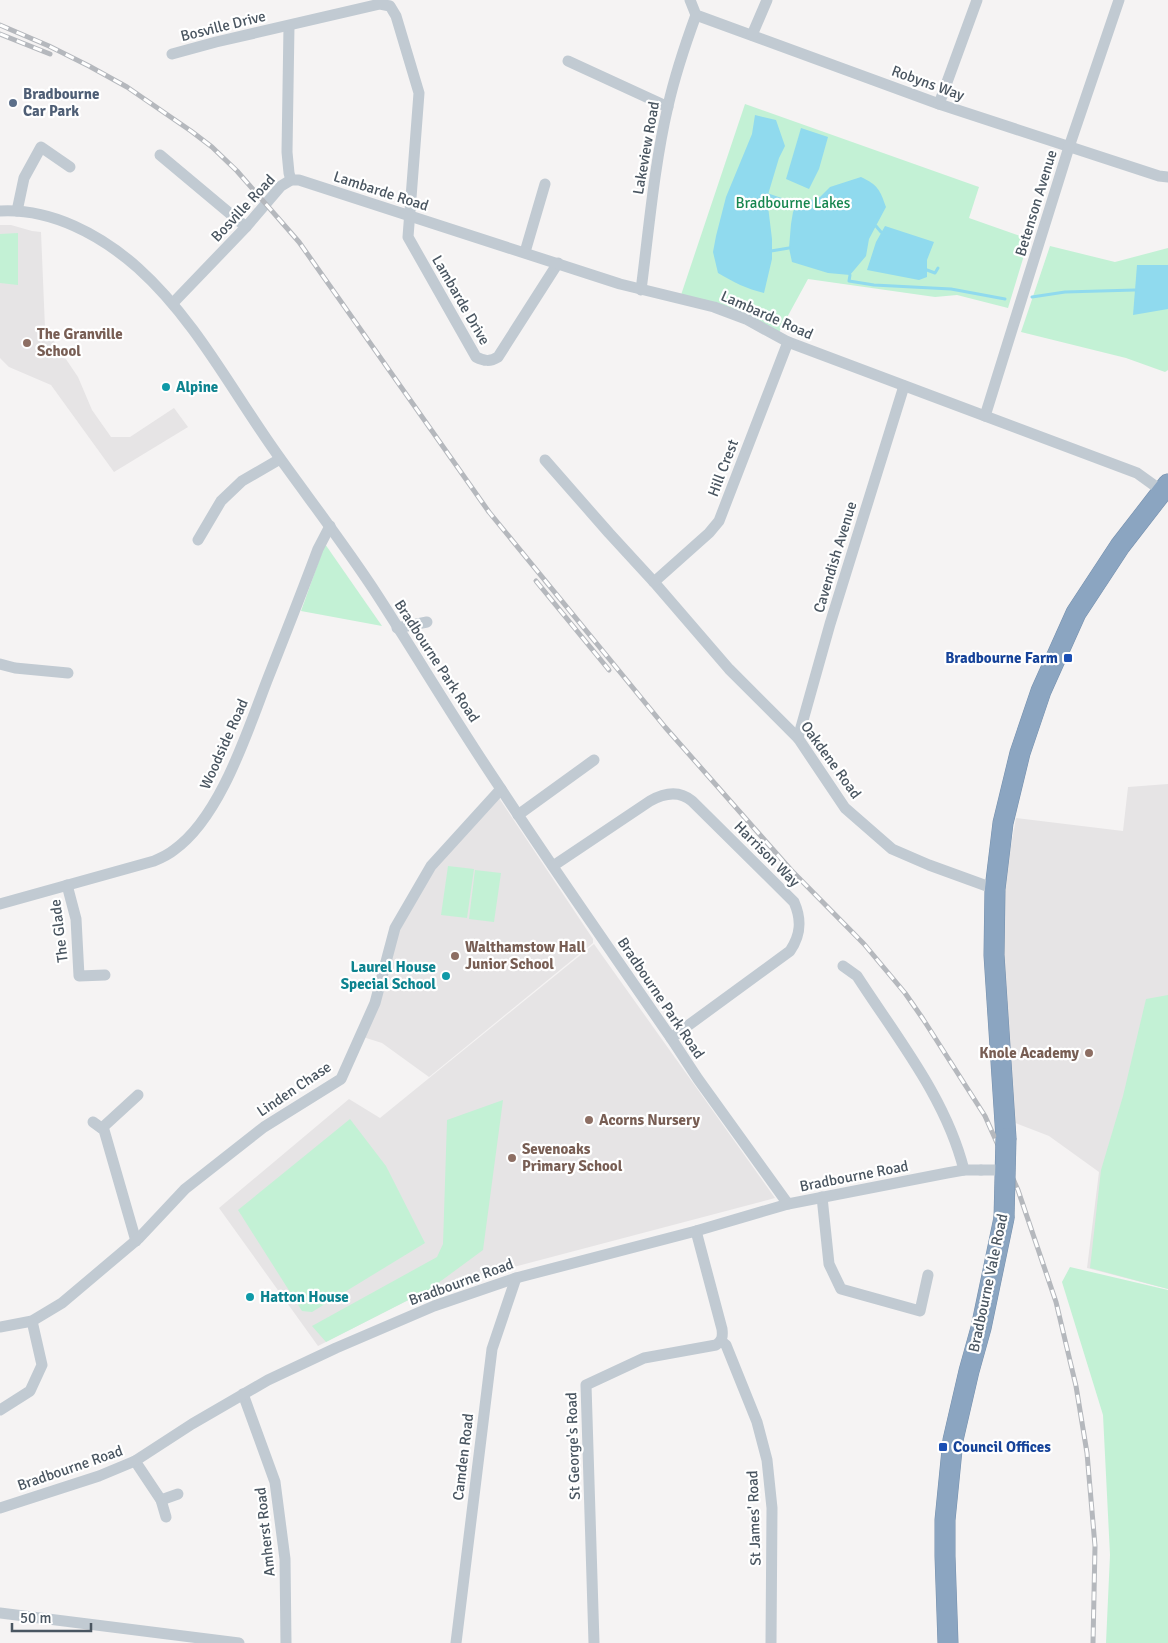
<svg xmlns="http://www.w3.org/2000/svg" width="1168" height="1643" viewBox="0 0 1168 1643" font-family="Signika,sans-serif">
<rect width="100%" height="100%" fill="#f5f3f3"/>
<!-- education -->
<g fill="#e6e4e5">
<polygon points="0,225 11,225 32,231 41,232 45,328 78,377 92,410 111,437 130,437 174,408 188,427 114,472 51,385 9,367 0,358"/>
<polygon points="1168,784 1168,1289 1087,1268 1099,1172 1049,1136 1013,1122 1000,957 1004,884 1016,818 1123,831 1128,787"/>
<polygon points="499,798 593,939 593,943 429,1077 382,1043 363,1037 396,928 434,868"/>
<polygon points="594,944 775,1198 430,1289 318,1346 219,1208 349,1099 380,1118"/>
</g>
<!-- green -->
<g fill="#c3f1d5">
<polygon points="745,104 979,187 969,218 1029,239 1008,308 957,295 935,297 808,279 778,334 681,295"/>
<polygon points="18,233 18,285 0,283 0,234"/>
<polygon points="1050,246 1115,262 1168,248 1168,370 1165,372 1126,358 1021,332"/>
<polygon points="325,544 382,626 301,611"/>
<polygon points="448,866 474,869 467,918 441,915"/>
<polygon points="475,870 501,873 494,922 469,919"/>
<polygon points="1168,995 1168,1289 1090,1268 1101,1170 1123,1096 1146,999"/>
<polygon points="503,1100 483,1250 430,1289 326,1342 312,1326 437,1257 443,1244 447,1120"/>
<polygon points="350,1119 386,1166 425,1243 312,1312 302,1311 238,1210"/>
<polygon points="1070,1267 1168,1290 1168,1643 1106,1643 1110,1555 1103,1415 1062,1282"/>
</g>
<!-- water -->
<g fill="#90daee">
<path d="M755 115 776 120 785 146 779 158 767 198 772 239V259L764 293C747 289 733 282 718 273L713 252 716 236 726 197 752 134Z"/>
<polygon points="801,128 828,137 819,169 809,189 786,179"/>
<path d="M861 177C878 185 880 190 886 207L869 239 866 256 850 275 828 273 792 262 789 248 791 224 793 212 797 205 820 197 830 187Z"/>
<polygon points="885,226 934,242 927,260 927,277 919,280 867,270 876,242"/>
<polygon points="1137,265 1168,265 1168,309 1133,315"/>
</g>
<g fill="none" stroke-linecap="round" stroke-linejoin="round">
<!-- stream -->
<g stroke="#90daee" stroke-width="3">
<polyline points="768,195 797,205"/>
<polyline points="876,226 881,232"/>
<polyline points="771,251 789,248"/>
<polyline points="927,270 935,273 938,268"/>
<polyline points="850,275 849,281 874,285 951,289 1005,299"/>
<polyline points="1032,297 1065,292 1135,290"/>
</g>
<defs>
<g id="highway">
<polyline points="1006,1138 994,955 995,889 1003,823 1020,753 1041,691 1076,613 1120,546 1168,484"/>
<polyline points="948,1643 945,1556 945,1520 953,1440 969,1371 981,1328 1004,1218"/>
</g>
</defs>
<!-- highway casing -->
<use href="#highway" stroke="#7690ad" stroke-width="21"/>
<!-- street -->
<g stroke="#c1cad2" stroke-width="11">
<polyline points="690,0 696,15 939,104 1159,176 1168,177"/>
<polyline points="289,26 287,152 289,173 291,180"/>
<polyline points="752,35 767,0"/>
<path d="M172 54 216 42 380 4 390 6 396 16 419 93 408 237 476 357C484 361 490 362 498 357L558 263"/>
<polyline points="568,61 668,107"/>
<polyline points="939,104 977,0"/>
<polyline points="160,155 246,227"/>
<path d="M0 211C51 208 101 235 138 268 198 322 235 397 282 461 313 504 345 546 374 590 417 656 457 724 501 789 556 873 614 955 671 1038L698 1079 788 1204"/>
<polyline points="17,211 24,178 41,147 70,167"/>
<polyline points="525,252 545,184"/>
<path d="M641 290C649 229 654 166 668 106 675 75 685 45 696 15"/>
<polyline points="173,303 246,227 281,186 291,180 299,180 620,284 714,307 746,319 788,342 1137,473 1162,491"/>
<polyline points="985,416 1069,147 1119,0"/>
<polyline points="545,460 609,533 654,582 729,669 798,738 845,808 892,849 929,865 995,889"/>
<polyline points="198,540 221,501 242,481 280,459"/>
<polyline points="654,582 709,533 719,521 788,342"/>
<polyline points="397,628 427,622"/>
<polyline points="0,664 15,668 68,673"/>
<polyline points="798,738 830,624 904,386"/>
<polyline points="518,815 594,760"/>
<path d="M553 866 650 801C664 793 679 790 692 801L794 902C802 920 801 935 790 951L671 1038"/>
<polyline points="67,885 76,919 79,976 105,975"/>
<path d="M0 904 154 861C161 858 168 855 174 850 221 817 248 729 268 678 285 635 302 592 318 549L330 526"/>
<path d="M843 966 857 976C897 1038 946 1098 964 1170"/>
<polyline points="93,1122 104,1130 136,1241"/>
<polyline points="102,1128 138,1095"/>
<polyline points="822,1197 829,1264 841,1289 920,1311 928,1275"/>
<polyline points="0,1327 32,1321 62,1303 139,1238 185,1189 264,1127 341,1079 375,1003 395,928 431,866 501,789"/>
<polyline points="721,1341 726,1345 757,1422 767,1460 772,1508 771,1643"/>
<polyline points="243,1394 275,1482 285,1559 286,1643"/>
<polyline points="0,1410 30,1391 42,1365 32,1321"/>
<polyline points="135,1461 161,1500 166,1517"/>
<polyline points="161,1500 178,1494"/>
<polyline points="0,1508 99,1476 135,1461 192,1424 268,1380 336,1348 434,1306 516,1278 696,1231 788,1204 947,1173 964,1170 981,1170"/>
<polyline points="0,1613 239,1643"/>
<polyline points="456,1643 492,1349 516,1278"/>
<path d="M594 1643 586 1385 644 1358 716 1345C722 1341 723 1337 722 1329L696 1231"/>
</g>
<!-- highway -->
<use href="#highway" stroke="#8ba5c1" stroke-width="20"/>
<defs>
<g id="rail">
<polyline points="0,25 49,46 89,66 127,87 191,131 212,147 237,171 299,242 489,512 665,727 791,870 864,944 905,993 923,1019 985,1116 1018,1190 1056,1302 1076,1386 1087,1453 1095,1546 1093,1643"/>
<polyline points="0,34 50,54"/>
<polyline points="536,581 609,670"/>
</g>
</defs>
<!-- rail casing -->
<use href="#rail" stroke="#b5b8bd" stroke-width="5"/>
<!-- rail -->
<use href="#rail" stroke="#fff" stroke-width="3" stroke-dasharray="9" stroke-linecap="butt"/>
<defs>
<polyline id="highway-bridge" points="1004,1218 1006,1138"/>
</defs>
<!-- highway-bridge casing -->
<use href="#highway-bridge" stroke="#7690ad" stroke-width="21" stroke-linecap="butt"/>
<!-- street-bridge -->
<polyline stroke="#c1cad2" stroke-width="11" points="981,1170 1005,1170"/>
<!-- highway-bridge -->
<use href="#highway-bridge" stroke="#8ba5c1" stroke-width="20"/>
</g>
<!-- markers -->
<circle fill="#5c6f8a" stroke="#fff" stroke-width="2" cx="13" cy="103" r="5"/>
<g fill="#8d6e63" stroke="#fff" stroke-width="2">
<circle cx="27" cy="343" r="5"/>
<circle cx="455" cy="956" r="5"/>
<circle cx="1089" cy="1053" r="5"/>
<circle cx="589" cy="1120" r="5"/>
<circle cx="512" cy="1158" r="5"/>
</g>
<g fill="#0f9aa8" stroke="#fff" stroke-width="2">
<circle cx="166" cy="387" r="5"/>
<circle cx="446" cy="976" r="5"/>
<circle cx="250" cy="1297" r="5"/>
</g>
<g fill="#1a4fb4" stroke="#fff" stroke-width="2">
<rect x="1063" y="653" width="10" height="10" rx="2.5"/>
<rect x="938" y="1442" width="10" height="10" rx="2.5"/>
</g>
<g text-anchor="middle" dominant-baseline="central" stroke-width="4.5" stroke-linejoin="round" paint-order="stroke">
<!-- street labels -->
<g font-size="15" fill="#4a5661" stroke="#fff">
<text transform="translate(223 26) rotate(-14)">Bosville Drive</text>
<text transform="translate(928 83) rotate(20)">Robyns Way</text>
<text transform="translate(646 148) rotate(-80)">Lakeview Road</text>
<text transform="translate(381 191) rotate(18)">Lambarde Road</text>
<text transform="translate(1036 203) rotate(-73)">Betenson Avenue</text>
<text transform="translate(243 208) rotate(-47)">Bosville Road</text>
<text transform="translate(461 300) rotate(60)">Lambarde Drive</text>
<text transform="translate(767 315) rotate(24)">Lambarde Road</text>
<text transform="translate(723 468) rotate(-69)">Hill Crest</text>
<text transform="translate(835 557) rotate(-73)">Cavendish Avenue</text>
<text transform="translate(437 661) rotate(57)">Bradbourne Park Road</text>
<text transform="translate(224 744) rotate(-66)">Woodside Road</text>
<text transform="translate(831 760) rotate(54)">Oakdene Road</text>
<text transform="translate(767 854) rotate(45)">Harrison Way</text>
<text transform="translate(59 931) rotate(-97)">The Glade</text>
<text transform="translate(661 998) rotate(56)">Bradbourne Park Road</text>
<text transform="translate(294 1089) rotate(-34)">Linden Chase</text>
<text transform="translate(854 1176) rotate(-11)">Bradbourne Road</text>
<text transform="translate(461 1282) rotate(-20)">Bradbourne Road</text>
<text transform="translate(988 1283) rotate(-78)">Bradbourne Vale Road</text>
<text transform="translate(573 1446) rotate(-92)">St George's Road</text>
<text transform="translate(463 1457) rotate(-83)">Camden Road</text>
<text transform="translate(70 1468) rotate(-19)">Bradbourne Road</text>
<text transform="translate(754 1518) rotate(-92)">St James' Road</text>
<text transform="translate(265 1532) rotate(-96)">Amherst Road</text>
</g>
<!-- service labels -->
<g font-size="15" font-weight="bold" fill="#4e5e75" stroke="#fff" text-anchor="start">
<text x="23" y="94">Bradbourne<tspan x="23" dy="17">Car Park</tspan></text>
</g>
<!-- park labels -->
<g font-size="15" fill="#17864f" stroke="#fff">
<text x="793" y="203">Bradbourne Lakes</text>
</g>
<!-- education labels -->
<g font-size="15" font-weight="bold" fill="#785e54" stroke="#fff" text-anchor="start">
<text x="37" y="334">The Granville<tspan x="37" dy="17">School</tspan></text>
<text x="465" y="947">Walthamstow Hall<tspan x="465" dy="17">Junior School</tspan></text>
<text x="1079" y="1053" text-anchor="end">Knole Academy</text>
<text x="599" y="1120">Acorns Nursery</text>
<text x="522" y="1149">Sevenoaks<tspan x="522" dy="17">Primary School</tspan></text>
</g>
<!-- culture labels -->
<g font-size="15" font-weight="bold" fill="#0d838f" stroke="#fff" text-anchor="start">
<text x="176" y="387">Alpine</text>
<text x="436" y="967" text-anchor="end">Laurel House<tspan x="436" dy="17">Special School</tspan></text>
<text x="260" y="1297">Hatton House</text>
</g>
<!-- transit labels -->
<g font-size="15" font-weight="bold" fill="#164399" stroke="#fff" text-anchor="end">
<text x="1058" y="658">Bradbourne Farm</text>
<text x="953" y="1447" text-anchor="start">Council Offices</text>
</g>
</g>
<!-- scale -->
<path d="M12 1623v8h79v-8" fill="none" stroke="#4a5661" stroke-width="2.5"/>
<text x="20" y="1623" font-size="15" fill="#4a5661" stroke="#ffffff" stroke-width="4" paint-order="stroke">50 m</text>
</svg>
